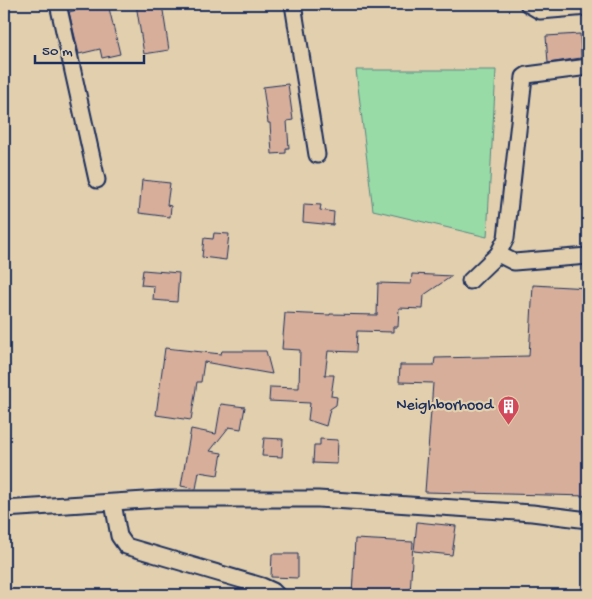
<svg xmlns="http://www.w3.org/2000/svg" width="592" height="599" viewBox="0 0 592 599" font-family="'Gochi Hand',sans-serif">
<rect width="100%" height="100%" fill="#e2cfad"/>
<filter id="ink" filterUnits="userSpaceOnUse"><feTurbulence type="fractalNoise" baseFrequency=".02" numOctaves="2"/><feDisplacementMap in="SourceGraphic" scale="10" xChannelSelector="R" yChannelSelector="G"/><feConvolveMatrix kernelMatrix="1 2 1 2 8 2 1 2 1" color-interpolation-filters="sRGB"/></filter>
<g filter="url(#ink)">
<!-- green -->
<polygon fill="#98dba6" stroke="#5a8582" points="356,70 496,70 487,237 373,210"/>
<!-- building -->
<g fill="#d6ae9a" stroke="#1b2f5e">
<polygon points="100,4 108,4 120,54 102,58 100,49 79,54 69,12"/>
<polygon points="136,4 162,4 169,50 144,54"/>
<polygon points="580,34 581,58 548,63 546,36"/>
<polygon points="288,84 293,120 287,121 289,148 286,148 286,153 272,154 270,123 268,123 263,87"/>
<polygon points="142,180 170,183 167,205 171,206 170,217 139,213"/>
<polygon points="304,204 321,205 320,210 334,212 333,225 303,222"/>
<polygon points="214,233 229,234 226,260 202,257 204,238 213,239"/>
<polygon points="143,270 179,273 177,302 153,300 154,286 141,285"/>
<polygon points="412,274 452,276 424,295 423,309 399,308 398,327 393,327 393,332 357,331 356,352 328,351 325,375 334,375 331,396 337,397 336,405 330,409 326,426 308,420 310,403 269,401 270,387 299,388 300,350 282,349 285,313 330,315 330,314 377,315 378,283 411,284"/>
<polygon points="533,285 588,288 588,496 425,492 433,383 399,382 400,365 434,365 435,358 529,356"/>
<polygon points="165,348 221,354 222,351 266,351 272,374 204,362 201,382 197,382 191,420 156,415"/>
<polygon points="221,404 245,407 241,429 229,427 210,451 222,453 218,475 199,472 196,489 181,486 191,429 216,434"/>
<polygon points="264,438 283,439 282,457 262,456"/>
<polygon points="320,439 338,440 337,464 313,463 314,445 320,445"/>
<polygon points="417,522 456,526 452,555 414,551"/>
<polygon points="355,539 413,542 410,595 352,595"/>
<polygon points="272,554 298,554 298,578 271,577"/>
</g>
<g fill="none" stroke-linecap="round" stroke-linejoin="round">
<defs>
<g id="minor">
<polyline points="58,4 97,180"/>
<polyline points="293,4 317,155"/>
<polyline points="528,4 540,11 588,7"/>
<polyline points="498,254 514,262 588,256"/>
<polyline points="470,281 498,254 506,238 524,77 527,75 588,67"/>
<polyline points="113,503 119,536 126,546 262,586 273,591 277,595"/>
<polyline points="4,509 161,499 318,499 532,513 588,520"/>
</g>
</defs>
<!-- minor casing -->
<use href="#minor" stroke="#1b2f5e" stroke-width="19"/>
<!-- minor -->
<use href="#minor" stroke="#e2cfad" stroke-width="15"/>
</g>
</g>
<!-- icons -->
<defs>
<symbol id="building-pin" viewBox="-11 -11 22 30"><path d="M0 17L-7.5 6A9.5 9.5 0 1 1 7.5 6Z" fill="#d1495b" stroke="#e2cfad"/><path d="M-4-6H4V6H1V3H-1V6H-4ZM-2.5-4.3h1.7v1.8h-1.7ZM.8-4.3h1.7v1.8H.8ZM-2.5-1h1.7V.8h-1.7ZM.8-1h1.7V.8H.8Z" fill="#fff"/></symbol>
</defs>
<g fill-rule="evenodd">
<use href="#building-pin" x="496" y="394" width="25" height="34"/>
</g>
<g text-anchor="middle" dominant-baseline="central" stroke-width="4.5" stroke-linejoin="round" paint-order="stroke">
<!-- poi labels -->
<g font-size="16" fill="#1b2f5e" stroke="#e2cfad" text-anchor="end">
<text x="493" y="406">Neighborhood</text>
</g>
</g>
<!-- margin -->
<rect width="592" height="599" fill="none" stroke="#e2cfad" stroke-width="20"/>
<rect x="10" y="10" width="572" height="579" fill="none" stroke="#1b2f5e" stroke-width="2" filter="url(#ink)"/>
<!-- scale -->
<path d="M35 55v8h109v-8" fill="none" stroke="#1b2f5e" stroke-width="2.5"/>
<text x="42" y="55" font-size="15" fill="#1b2f5e" stroke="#e2cfad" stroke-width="4" paint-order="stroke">50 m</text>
</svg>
